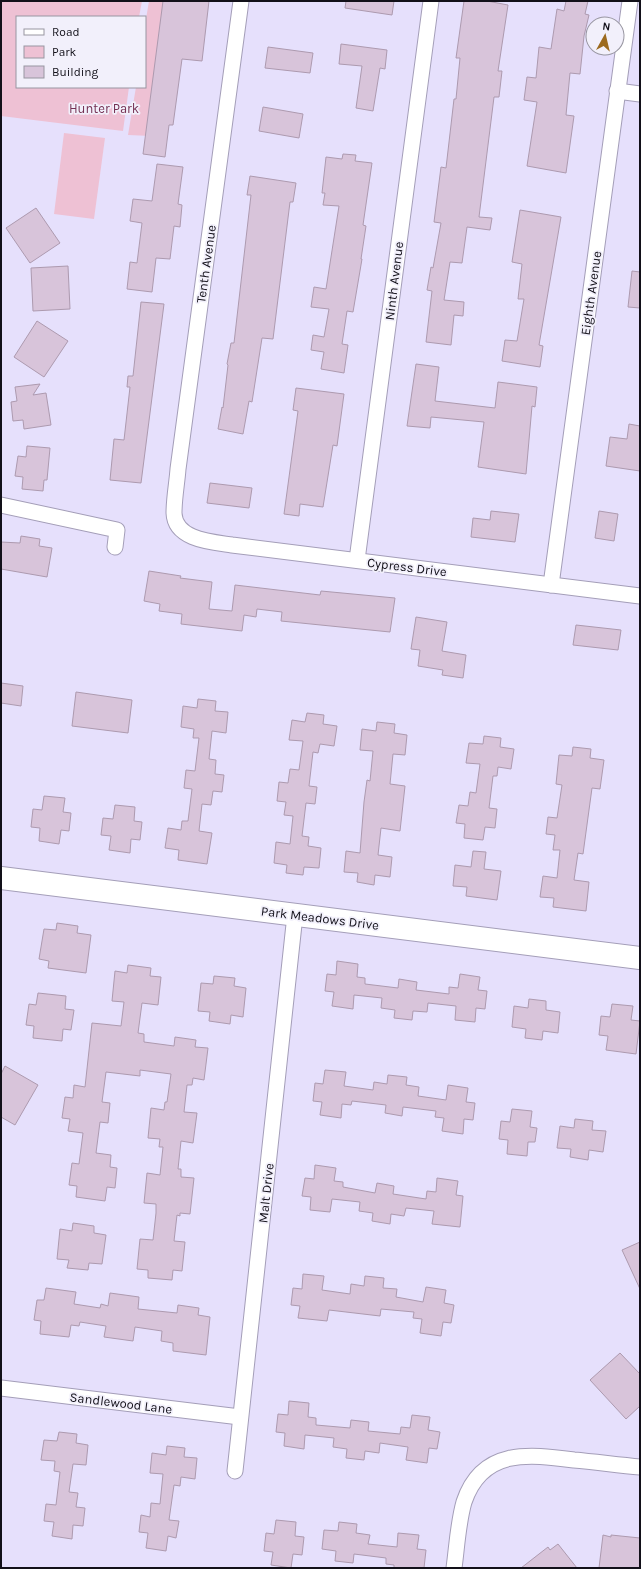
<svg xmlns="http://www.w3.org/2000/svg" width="641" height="1569" viewBox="0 0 641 1569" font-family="Karla,sans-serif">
<rect width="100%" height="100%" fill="#e6e0fc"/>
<!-- green -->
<g fill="#eec1d4">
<polygon points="1,1 142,1 139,17 17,17 17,87 129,87 123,131 1,116"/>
<polygon points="149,1 164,1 151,136 128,135 136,87 145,87 145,25"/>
<polygon points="64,133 105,138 94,219 54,214"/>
</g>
<!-- building -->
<g fill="#d8c4da" stroke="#ad9aaf">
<polygon points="163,1 209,1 202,61 182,59 173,125 169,125 165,157 143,154"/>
<polygon points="346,1 394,1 392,15 345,8"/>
<polygon points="464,1 487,1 508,5 498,71 502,71 499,97 494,97 479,217 492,218 490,230 467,227 462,263 450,262 444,300 464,302 463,316 454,315 451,345 426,342 432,291 427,290 431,267 433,268 441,223 434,222 441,167 446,168 454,99 456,99 460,58 456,58"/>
<polygon points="566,1 588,1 585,14 589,15 584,36 580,74 570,73 566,115 574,116 566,173 527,166 537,102 524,100 527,77 536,78 539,47 551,49 557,9 564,11"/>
<polygon points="341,44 387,50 385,69 380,68 373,111 356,108 362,66 339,64"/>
<polygon points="268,47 313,53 310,73 265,68"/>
<polygon points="263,107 303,114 299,138 259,131"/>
<polygon points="343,154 356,155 355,161 372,163 363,225 366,226 361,259 362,259 353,312 347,311 342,344 348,345 344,373 321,369 324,352 311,350 313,335 324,337 329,309 311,307 314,287 326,289 339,206 323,205 325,193 322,193 326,157 342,159"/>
<polygon points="157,164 183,167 178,204 182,205 180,227 174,226 170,259 156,258 152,292 127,289 130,262 137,263 142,223 130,221 133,199 152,201"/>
<polygon points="250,176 296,183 293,202 290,202 273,339 262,338 252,402 249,401 243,434 218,429 222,407 223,408 228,365 227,364 231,343 234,343 251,195 247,195"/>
<polygon points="36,208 60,243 30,263 6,228"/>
<polygon points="520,210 561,217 539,345 543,346 540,367 502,361 505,340 517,341 524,299 518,299 522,264 512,262"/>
<polygon points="68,266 70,309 33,311 31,268"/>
<polygon points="632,271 640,272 640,308 628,307"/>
<polygon points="141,302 164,304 141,483 110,480 114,439 124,440 130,387 127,387 128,376 133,376"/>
<polygon points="37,321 68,341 44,377 14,357"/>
<polygon points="416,364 439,367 435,401 495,408 498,382 537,387 535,407 532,406 526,474 478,467 484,422 431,417 430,428 407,426"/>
<polygon points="40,384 33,395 46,393 51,425 24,429 23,420 13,421 11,402 17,401 15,387"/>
<polygon points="296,388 344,394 337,446 333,445 323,507 300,504 299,516 284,514 298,411 293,410"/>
<polygon points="629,424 640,426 640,471 606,466 610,437 627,439"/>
<polygon points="27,446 50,448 47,480 44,480 43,491 22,489 23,477 15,476 18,456 26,457"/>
<polygon points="210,483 252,488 249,508 207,503"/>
<polygon points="491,511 519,514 515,542 471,537 473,518 490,520"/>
<polygon points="599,511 618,514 614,541 595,538"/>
<polygon points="21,536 40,539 39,546 52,548 47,577 1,569 1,542 20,543"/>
<polygon points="149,571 181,576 180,578 212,582 209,609 232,611 235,585 320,595 321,591 395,598 390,632 281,621 282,612 257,609 256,617 244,615 242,631 181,624 182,614 159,611 160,604 144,601"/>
<polygon points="416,617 447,622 442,651 466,655 463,678 442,675 443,670 418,666 420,650 411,649"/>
<polygon points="576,625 621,630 618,650 573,645"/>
<polygon points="1,683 23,686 21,706 1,703"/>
<polygon points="76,692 132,700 128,733 72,726"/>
<polygon points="198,699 216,701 215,711 228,712 226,733 212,731 209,759 216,760 215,774 224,775 222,792 213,791 211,805 202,804 199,831 212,833 207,864 178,860 179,850 165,848 168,828 181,830 182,821 188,821 192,789 184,788 186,770 195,771 199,738 193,738 194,729 181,727 183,706 197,708"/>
<polygon points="307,713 324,715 323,724 337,726 334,746 320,744 318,753 313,752 309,786 317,787 315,804 306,803 302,836 309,837 308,846 321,848 319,868 304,867 303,875 286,873 287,865 274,863 276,842 290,844 293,816 284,815 286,802 277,801 279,782 288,783 290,769 299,770 303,741 289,740 292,720 305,722"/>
<polygon points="377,722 395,724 394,733 407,735 405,755 393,754 390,784 405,786 400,831 381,828 378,855 392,857 390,877 375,875 374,885 357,882 358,873 344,872 346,851 360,853 364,802 367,780 370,781 373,751 360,750 362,729 376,731"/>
<polygon points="484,736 501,738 500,747 514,749 511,769 498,767 497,776 493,776 489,808 497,809 495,828 485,827 483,840 464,838 465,824 456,823 459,805 468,806 470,792 476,793 480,764 466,763 469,743 483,744"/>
<polygon points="573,747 591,749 590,758 604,760 600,789 592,788 583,854 578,853 574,880 589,882 586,911 553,907 554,898 540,897 543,876 557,878 560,850 553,850 555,835 546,834 548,817 557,818 562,785 556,784 559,755 572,756"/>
<polygon points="44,796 65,798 63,812 71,813 69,831 61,830 59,844 39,841 40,828 31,827 33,809 42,810"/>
<polygon points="115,805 135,807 134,821 142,822 140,840 131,839 130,853 109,850 111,836 101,835 103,818 113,819"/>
<polygon points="473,851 486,852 484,869 501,871 497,900 466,896 467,887 453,886 455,865 471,867"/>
<polygon points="57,923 78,926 77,933 91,935 86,973 48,968 49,961 39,959 44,929 56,930"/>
<polygon points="337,961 358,964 357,977 365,978 365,984 398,988 399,979 417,982 416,990 449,994 449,987 458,988 460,974 480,977 478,990 487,991 485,1009 476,1008 475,1022 455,1020 456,1006 428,1003 427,1012 413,1011 412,1020 394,1018 395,1010 381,1008 382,998 354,995 353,1009 332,1006 334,992 325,991 327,974 336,975"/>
<polygon points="128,965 151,968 150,976 161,977 158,1005 142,1003 138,1033 144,1034 144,1042 174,1046 175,1037 196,1040 195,1047 208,1048 204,1080 193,1078 192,1085 187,1085 184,1112 197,1113 193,1143 181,1141 178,1169 181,1169 181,1177 194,1178 190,1214 180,1213 180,1216 177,1215 174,1241 185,1242 182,1271 173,1270 172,1280 148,1278 148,1270 137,1269 140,1239 153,1240 156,1213 156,1204 144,1203 147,1173 160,1175 163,1147 159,1147 160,1139 148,1138 151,1108 164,1110 165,1102 167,1102 171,1074 140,1070 140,1076 106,1072 102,1102 110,1103 108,1123 100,1122 96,1153 111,1155 110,1167 117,1168 115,1188 107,1187 105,1201 76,1197 77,1186 69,1185 72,1163 79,1164 83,1133 68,1131 70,1119 62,1118 65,1097 73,1098 74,1085 85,1087 92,1023 121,1026 124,1002 112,1001 115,971 127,973"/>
<polygon points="214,976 235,978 234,986 246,988 243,1017 231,1015 230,1024 209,1021 210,1012 198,1011 201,983 213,984"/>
<polygon points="38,993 66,996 65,1009 74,1010 71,1030 63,1029 62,1041 33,1038 34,1026 26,1025 29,1004 36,1005"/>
<polygon points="529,999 546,1001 546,1010 560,1012 558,1033 543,1031 542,1040 525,1038 526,1029 512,1027 514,1006 528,1008"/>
<polygon points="612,1004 633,1006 631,1020 640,1021 636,1054 606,1050 608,1036 599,1035 601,1016 610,1017"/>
<polygon points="5,1066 38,1085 15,1125 1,1117 1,1074"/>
<polygon points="325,1070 346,1072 344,1086 373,1090 374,1082 387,1084 388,1075 407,1077 406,1085 419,1087 418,1096 446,1100 448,1085 468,1088 466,1102 475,1103 473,1120 464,1119 463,1134 442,1131 444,1118 435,1117 436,1111 403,1107 402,1116 385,1113 386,1105 352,1101 351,1105 342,1104 341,1118 320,1115 322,1102 313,1101 315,1083 323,1084"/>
<polygon points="512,1109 532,1111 530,1127 537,1128 535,1142 528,1142 527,1156 507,1154 508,1140 499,1139 501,1121 510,1122"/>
<polygon points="575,1119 593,1121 592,1130 606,1131 603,1152 589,1150 588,1160 570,1157 571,1149 557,1148 560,1126 574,1128"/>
<polygon points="315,1165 336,1168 334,1181 343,1182 343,1187 375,1193 377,1183 394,1186 393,1194 426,1199 427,1191 436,1192 437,1178 458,1181 456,1195 463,1196 460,1227 432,1224 434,1211 406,1208 404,1216 391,1214 390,1224 372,1221 373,1213 359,1211 360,1202 332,1199 330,1212 310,1210 311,1197 302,1196 305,1178 314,1179"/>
<polygon points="73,1223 94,1226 94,1233 106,1235 102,1264 89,1263 88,1270 67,1268 69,1260 57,1259 60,1229 72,1231"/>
<polygon points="640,1242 640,1289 622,1250"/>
<polygon points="303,1274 324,1276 322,1290 350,1294 351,1284 364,1286 365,1276 384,1278 383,1288 397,1289 396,1297 423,1302 426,1287 446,1290 444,1303 454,1305 451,1323 443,1322 441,1336 420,1333 422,1319 413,1318 414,1312 381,1309 380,1316 329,1310 327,1321 298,1318 300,1306 291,1305 293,1288 302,1289"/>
<polygon points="46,1288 76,1292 74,1304 100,1308 101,1304 108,1306 110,1293 139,1297 138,1309 177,1313 178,1305 199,1308 198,1315 210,1317 206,1355 173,1351 173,1343 161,1341 162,1331 135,1327 133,1341 104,1337 106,1326 80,1322 79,1326 71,1325 69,1337 40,1334 41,1321 34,1320 37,1300 44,1300"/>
<polygon points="620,1353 640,1374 640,1406 626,1419 590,1380"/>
<polygon points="289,1401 309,1403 308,1417 316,1418 316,1425 350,1428 351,1420 369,1422 368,1431 400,1434 401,1427 410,1428 412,1415 430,1417 428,1430 440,1432 437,1449 429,1448 427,1463 406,1460 408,1447 380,1443 379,1453 365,1451 364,1460 346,1458 347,1449 333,1447 334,1438 305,1435 304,1449 284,1446 285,1433 276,1432 278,1414 288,1415"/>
<polygon points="59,1432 77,1434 76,1443 88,1445 86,1465 73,1464 69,1492 78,1493 76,1507 85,1508 83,1526 73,1525 72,1539 52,1536 54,1522 44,1521 46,1504 56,1505 60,1472 54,1471 55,1461 41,1460 44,1440 57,1441"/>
<polygon points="167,1446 185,1448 184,1457 197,1458 195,1479 181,1477 180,1486 174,1485 169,1520 179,1521 176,1538 168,1536 166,1551 146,1548 148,1533 139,1532 141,1515 150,1517 151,1503 160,1504 163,1474 150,1473 152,1453 166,1455"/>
<polygon points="276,1520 296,1522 295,1536 304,1537 302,1555 293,1554 291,1568 271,1565 273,1552 264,1551 266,1533 274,1534"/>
<polygon points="339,1522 357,1524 356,1533 370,1535 368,1544 397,1547 398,1533 419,1535 417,1549 426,1550 424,1568 394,1568 394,1565 386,1564 386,1558 354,1554 353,1563 335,1561 336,1551 322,1549 324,1530 338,1531"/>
<polygon points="603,1535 611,1537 611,1535 640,1538 640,1568 599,1568"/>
<polygon points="558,1544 577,1568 521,1568 548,1547 550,1550"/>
</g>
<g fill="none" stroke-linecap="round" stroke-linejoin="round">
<defs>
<g id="street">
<path d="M241 1 178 469C177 483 174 498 174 513 175 540 212 542 232 545L640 596"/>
<polyline points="617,91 640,94"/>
<polyline points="1,505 117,530 115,547"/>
<polyline points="357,560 431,1"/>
<polyline points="551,585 630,1"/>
<polyline points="1,1388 240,1417"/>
<polyline points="235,1471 295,915"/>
<path d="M454 1568C457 1546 458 1523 464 1502 482 1448 529 1454 574 1460 596 1462 618 1465 640 1467"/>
</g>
<polyline id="secondary" points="1,878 640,958"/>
</defs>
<!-- street casing -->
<use href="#street" stroke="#a49eb8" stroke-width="17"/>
<!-- secondary casing -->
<use href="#secondary" stroke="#a49eb8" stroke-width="24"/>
<!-- street -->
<use href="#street" stroke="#fff" stroke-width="15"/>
<!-- secondary -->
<use href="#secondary" stroke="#fff" stroke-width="22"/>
</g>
<g text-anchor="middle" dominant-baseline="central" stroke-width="3.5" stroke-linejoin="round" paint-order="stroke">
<!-- park labels -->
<g font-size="13" fill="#743053" stroke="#f2f0fb">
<text x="104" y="108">Hunter Park</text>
</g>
<!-- street labels -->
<g font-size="13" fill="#121019" stroke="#f2f0fb">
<text transform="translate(206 264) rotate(-82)">Tenth Avenue</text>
<text transform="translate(394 281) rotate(-83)">Ninth Avenue</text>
<text transform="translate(591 293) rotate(-82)">Eighth Avenue</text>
<text transform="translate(407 567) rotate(7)">Cypress Drive</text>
<text transform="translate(320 918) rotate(7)">Park Meadows Drive</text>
<text transform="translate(266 1193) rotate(-84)">Malt Drive</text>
<text transform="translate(121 1403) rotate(7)">Sandlewood Lane</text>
</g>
</g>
<!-- border -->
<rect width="641" height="1569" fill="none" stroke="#121019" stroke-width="4"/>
<!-- legend -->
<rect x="16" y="16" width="130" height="72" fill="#f2f0fb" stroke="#9896a1"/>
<rect x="24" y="29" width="20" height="6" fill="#ffffff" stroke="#9896a1"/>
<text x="52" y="36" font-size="12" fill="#121019">Road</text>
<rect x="24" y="46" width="20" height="12" fill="#eec1d4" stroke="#9896a1"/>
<text x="52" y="56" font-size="12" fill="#121019">Park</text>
<rect x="24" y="66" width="20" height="12" fill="#d8c4da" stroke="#9896a1"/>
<text x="52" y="76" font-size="12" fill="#121019">Building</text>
<!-- north arrow -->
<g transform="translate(605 36) rotate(8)"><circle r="19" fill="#f2f0fb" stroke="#9896a1"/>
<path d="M0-3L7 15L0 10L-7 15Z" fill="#9c6a1f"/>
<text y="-6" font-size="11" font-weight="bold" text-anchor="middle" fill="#121019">N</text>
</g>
</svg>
